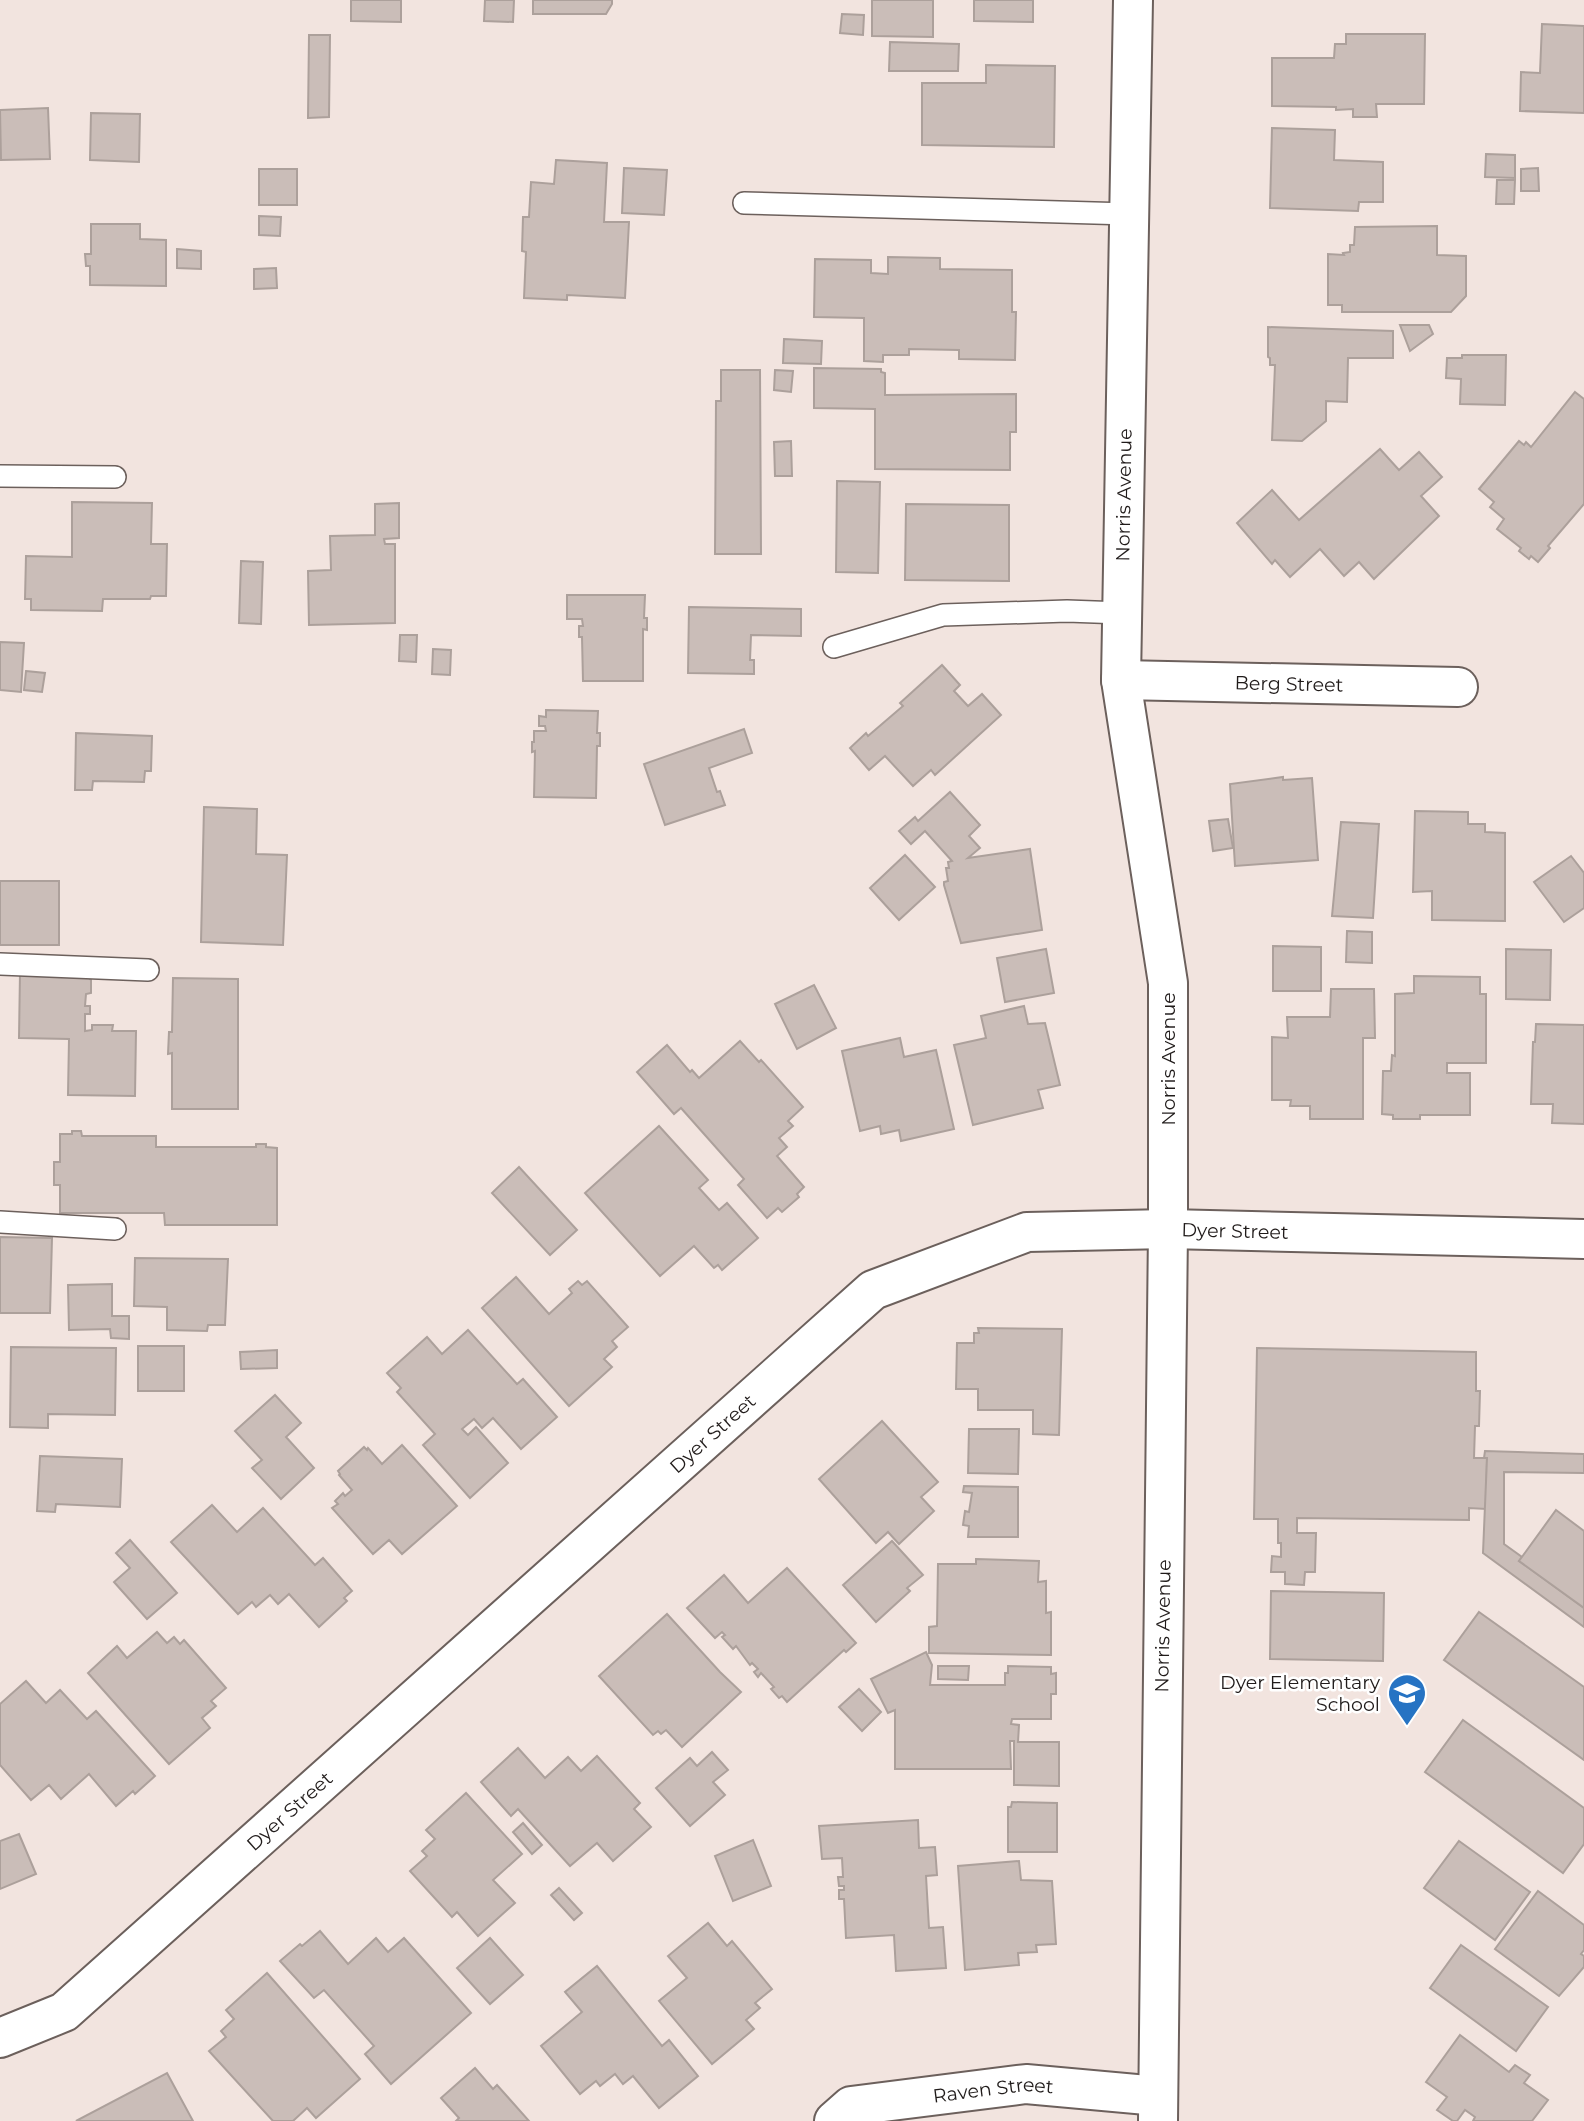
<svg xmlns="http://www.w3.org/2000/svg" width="1584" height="2121" viewBox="0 0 1584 2121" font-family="Montserrat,sans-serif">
<rect width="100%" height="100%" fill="#f2e4df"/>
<!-- building -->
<g fill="#cabdb8" stroke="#aca09b" stroke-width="2">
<polygon points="351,0 401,0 401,22 351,21"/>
<polygon points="485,0 514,0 513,22 484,21"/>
<polygon points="533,0 612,0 612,4 606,14 533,14"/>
<polygon points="872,0 933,0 933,37 872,36"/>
<polygon points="974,0 1033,0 1033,22 974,21"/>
<polygon points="842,14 864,15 863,35 840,33"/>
<polygon points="1542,24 1584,26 1584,113 1520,111 1521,72 1540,73"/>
<polygon points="1346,34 1425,34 1424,104 1376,104 1377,117 1353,117 1353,109 1336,110 1336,107 1272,106 1272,58 1334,58 1335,44 1346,44"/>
<polygon points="309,35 330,35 329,117 308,118"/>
<polygon points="890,42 959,44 958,71 889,71"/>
<polygon points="986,65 1055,66 1054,147 922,145 922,83 986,83"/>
<polygon points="48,108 50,159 1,160 0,110"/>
<polygon points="91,113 140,114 139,162 90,160"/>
<polygon points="1272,128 1335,130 1334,160 1383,162 1383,202 1359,202 1358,211 1270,208"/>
<polygon points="1486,154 1515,155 1515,178 1485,177"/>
<polygon points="556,160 607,163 604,222 629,222 625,298 567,295 567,300 524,298 526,252 522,251 523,217 529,217 531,182 554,184"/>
<polygon points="624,168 667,170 664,215 622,213"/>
<polygon points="1538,168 1539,191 1521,191 1521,169"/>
<rect x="259" y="169" width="38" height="36"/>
<polygon points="1497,180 1515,180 1514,204 1496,204"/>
<polygon points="259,216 281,217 280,236 259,235"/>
<polygon points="91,224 140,224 140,239 166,240 166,286 90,285 90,266 86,266 85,254 91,254"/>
<polygon points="1437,226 1437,255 1466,256 1466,296 1451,312 1342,312 1342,305 1328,305 1328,254 1344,255 1343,253 1350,252 1350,245 1354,245 1355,227"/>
<polygon points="177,249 201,251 201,269 177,268"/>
<polygon points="888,257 940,258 940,269 1012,270 1012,312 1016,312 1015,360 959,359 959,350 909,349 909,355 883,355 883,362 864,361 864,318 814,317 815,259 871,260 871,273 888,274"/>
<polygon points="276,268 277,288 254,289 254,269"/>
<polygon points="1400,325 1429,325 1433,334 1410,351"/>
<polygon points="1268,327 1393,331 1393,358 1348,358 1347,402 1326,401 1326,421 1302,441 1272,440 1275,365 1270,365 1270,358 1268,357"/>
<polygon points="784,339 822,341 821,364 783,363"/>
<polygon points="1462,355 1506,355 1505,405 1460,404 1461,379 1446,378 1447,358 1462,358"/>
<polygon points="814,368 881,369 881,372 885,373 885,395 1016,394 1016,432 1010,432 1010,470 875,469 875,409 814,408"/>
<polygon points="721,370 760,370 761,554 715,554 716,401 721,401"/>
<polygon points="775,370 793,371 791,392 774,390"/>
<polygon points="1575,392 1584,399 1584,504 1548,546 1550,548 1538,562 1531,556 1529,559 1519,551 1521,548 1497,529 1504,519 1490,507 1494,502 1479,489 1519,441 1524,445 1526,442 1531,447"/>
<polygon points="791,441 792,476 775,476 774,442"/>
<polygon points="1380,449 1399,470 1419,452 1442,477 1421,496 1439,516 1374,579 1359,562 1344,576 1320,549 1290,577 1275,560 1272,564 1237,523 1272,490 1299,520"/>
<polygon points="837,481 880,482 878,573 836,572"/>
<polygon points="72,502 152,503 151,544 167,544 166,596 151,596 150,599 103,599 102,611 31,610 31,599 25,599 26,556 72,557"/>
<polygon points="399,503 399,538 384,539 385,544 395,544 395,623 309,625 308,571 331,570 330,536 375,535 375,504"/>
<polygon points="906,504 1009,505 1009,581 905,580"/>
<polygon points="241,561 263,562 261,624 239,623"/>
<polygon points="567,595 645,595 644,618 647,618 647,630 643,629 643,681 583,681 582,637 579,637 579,626 583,626 582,619 567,619"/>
<polygon points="689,607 801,609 801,636 751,635 750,660 754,660 754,674 688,673"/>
<polygon points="400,635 417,635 416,662 399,661"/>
<polygon points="0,642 24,643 21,692 0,690"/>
<polygon points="433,649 451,650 450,675 432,674"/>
<polygon points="942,665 960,685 954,691 968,706 982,694 1001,715 935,775 931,770 913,786 885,756 869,770 850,748 866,733 868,736 903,706 900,703"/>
<polygon points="26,671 45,673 42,692 24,690"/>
<polygon points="546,710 598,711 597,733 600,733 600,746 597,746 596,798 534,797 535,751 532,752 532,742 534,742 534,731 546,731 545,726 539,726 539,716 546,717"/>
<polygon points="744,729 752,753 709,768 717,792 720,791 725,805 665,825 644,764"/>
<polygon points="76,733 152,736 151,771 145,771 144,782 93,781 92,790 75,790"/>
<polygon points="1283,777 1283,780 1312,778 1318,860 1235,866 1230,784"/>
<polygon points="950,792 980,825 969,836 980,848 968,858 1030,849 1042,930 961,943 944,885 944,882 948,881 946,868 949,868 948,862 952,861 925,831 911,844 899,831 915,817 918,821"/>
<polygon points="204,807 257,809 256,854 287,855 283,945 201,942"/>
<polygon points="1415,811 1468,812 1468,824 1485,824 1485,832 1505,833 1505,921 1432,920 1432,891 1413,892"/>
<polygon points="1228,819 1233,848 1213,851 1209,821"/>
<polygon points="1341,822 1379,824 1373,918 1332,916"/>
<polygon points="905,855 935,887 899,920 870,888"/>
<polygon points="1571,856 1584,873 1584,908 1564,922 1534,882"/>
<rect x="0" y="881" width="59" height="64"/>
<polygon points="1347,931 1372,932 1372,963 1346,962"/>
<polygon points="1273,946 1321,947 1321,991 1273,991"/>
<polygon points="1046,949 1054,993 1005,1002 997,958"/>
<polygon points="1506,949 1551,950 1550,1000 1506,999"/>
<polygon points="20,973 85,974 91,980 91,993 86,994 85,1006 90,1006 90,1014 85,1014 85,1031 92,1030 92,1025 113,1025 112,1031 136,1031 135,1096 68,1095 69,1039 19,1038"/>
<polygon points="1414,976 1480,977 1480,994 1486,994 1486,1063 1447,1063 1447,1073 1470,1073 1470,1115 1420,1115 1420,1119 1393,1119 1393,1115 1382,1114 1383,1071 1391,1071 1392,1055 1395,1056 1395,994 1414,993"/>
<polygon points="173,978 238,979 238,1109 172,1109 172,1053 168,1054 169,1032 172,1032"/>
<polygon points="814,985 836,1028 797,1049 775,1004"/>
<polygon points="1331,989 1374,989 1375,1038 1363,1038 1363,1119 1310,1119 1310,1106 1290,1106 1291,1100 1272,1100 1272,1037 1288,1038 1287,1017 1330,1017"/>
<polygon points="1024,1006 1028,1024 1045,1023 1060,1085 1038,1090 1043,1108 973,1125 954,1045 986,1038 981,1016"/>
<polygon points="1536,1024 1584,1025 1584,1124 1552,1123 1553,1104 1531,1104 1533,1042 1535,1042"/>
<polygon points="900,1038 904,1057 936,1050 954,1129 901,1141 899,1130 881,1134 880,1126 860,1131 842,1051"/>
<polygon points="740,1041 759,1062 761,1060 803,1107 788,1121 793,1126 779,1138 787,1147 777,1156 804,1187 797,1194 799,1197 782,1212 778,1208 767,1218 738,1185 744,1179 681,1108 674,1114 637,1072 667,1045 690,1072 692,1070 699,1078"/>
<polygon points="659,1126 708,1180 699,1188 719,1210 727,1203 758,1238 722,1270 718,1265 714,1268 694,1246 660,1276 585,1193"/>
<polygon points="72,1131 81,1131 82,1136 156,1136 156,1147 256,1147 256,1144 266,1144 266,1147 277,1148 277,1225 165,1225 164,1213 60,1213 60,1185 54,1185 54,1162 60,1162 60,1134 72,1134"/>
<polygon points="519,1167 577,1230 550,1255 492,1193"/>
<polygon points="0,1237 52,1238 50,1313 0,1313"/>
<polygon points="135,1258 228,1259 225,1325 208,1325 207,1331 167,1330 167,1307 134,1306"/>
<polygon points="516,1277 549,1314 572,1293 569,1289 578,1281 582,1285 587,1281 628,1327 612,1341 617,1347 604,1359 612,1367 569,1406 482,1308"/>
<polygon points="112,1284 112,1316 129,1316 129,1339 111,1338 110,1329 69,1330 68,1285"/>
<polygon points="978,1328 1062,1329 1059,1435 1033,1434 1033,1410 978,1410 978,1389 956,1389 957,1343 974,1343 974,1333 979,1333"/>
<polygon points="468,1330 517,1384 523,1379 557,1417 521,1449 493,1418 482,1428 474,1419 462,1429 468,1435 476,1427 508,1463 470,1498 423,1445 435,1434 397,1392 401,1388 387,1373 427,1337 442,1354"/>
<rect x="138" y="1346" width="46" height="45"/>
<polygon points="11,1347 116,1348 115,1415 48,1414 48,1428 10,1427"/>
<polygon points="1257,1348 1476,1352 1476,1391 1480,1391 1479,1426 1475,1426 1474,1458 1487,1458 1486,1509 1469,1508 1469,1520 1297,1518 1297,1533 1316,1533 1315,1572 1305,1572 1304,1585 1285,1584 1285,1572 1271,1572 1272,1556 1281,1557 1281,1543 1278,1543 1278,1519 1254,1519"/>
<polygon points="277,1350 277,1368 241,1369 240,1352"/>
<polygon points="275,1395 301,1423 286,1437 314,1468 281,1499 252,1468 262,1460 235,1431"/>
<polygon points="882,1421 938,1482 921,1497 934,1511 899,1544 888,1532 876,1543 819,1479"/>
<polygon points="969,1429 1019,1429 1018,1474 968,1473"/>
<polygon points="402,1445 457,1506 402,1554 389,1540 373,1554 332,1508 338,1504 335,1501 343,1493 345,1496 352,1490 339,1475 340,1474 338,1471 364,1447 367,1450 368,1448 382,1464"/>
<polygon points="1485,1451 1584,1454 1584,1473 1504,1472 1504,1544 1522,1557 1519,1561 1584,1608 1584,1627 1483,1553 1487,1458 1484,1458"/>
<polygon points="40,1456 122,1459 120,1507 56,1504 55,1512 37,1511"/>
<polygon points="964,1486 1018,1487 1018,1537 968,1537 969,1526 963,1525 965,1511 969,1512 972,1493 963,1492"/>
<polygon points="212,1505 237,1532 263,1508 315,1565 323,1558 352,1591 344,1598 347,1601 319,1627 289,1594 278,1604 270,1595 256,1607 252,1602 238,1614 171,1542"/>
<polygon points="1556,1510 1584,1531 1584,1608 1519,1561"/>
<polygon points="130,1540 177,1593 147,1619 114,1582 130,1568 116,1553"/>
<polygon points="892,1541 923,1575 907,1588 910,1591 876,1622 843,1585"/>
<polygon points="976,1559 1039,1561 1038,1582 1046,1581 1046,1613 1051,1612 1051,1655 929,1653 929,1627 937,1626 938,1564 976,1564"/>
<polygon points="787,1568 856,1643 846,1652 844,1650 787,1702 782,1696 779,1698 771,1689 774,1687 761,1673 758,1677 754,1672 758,1669 752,1663 750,1665 736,1646 733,1649 722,1637 725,1635 722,1632 715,1638 687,1608 724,1575 748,1603"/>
<polygon points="1271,1591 1384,1593 1383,1661 1270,1659"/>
<polygon points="1479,1612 1584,1687 1584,1760 1444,1660"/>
<polygon points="667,1614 720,1672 741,1692 682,1747 666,1730 661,1734 658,1731 653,1735 599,1676"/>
<polygon points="157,1632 167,1643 174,1637 180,1644 184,1640 226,1688 211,1701 216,1706 202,1718 210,1728 169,1764 88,1673 117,1646 127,1658"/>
<polygon points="926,1652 932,1665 930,1685 1005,1685 1005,1673 1008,1673 1008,1666 1051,1667 1051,1674 1056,1673 1056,1694 1051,1694 1051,1719 1012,1719 1011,1724 1019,1725 1018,1742 1059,1742 1059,1786 1014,1785 1014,1741 1010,1741 1011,1769 895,1769 895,1710 888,1713 871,1679"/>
<polygon points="938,1666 969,1666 968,1680 938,1679"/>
<polygon points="26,1681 46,1703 60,1690 87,1719 96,1711 155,1776 135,1794 133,1791 116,1806 89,1774 61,1799 49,1785 31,1800 0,1765 0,1704"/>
<polygon points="859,1689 881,1712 862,1731 839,1707"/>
<polygon points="1463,1720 1584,1808 1584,1844 1563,1873 1425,1772"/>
<polygon points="518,1748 545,1778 568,1757 581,1771 597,1756 640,1803 634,1809 651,1827 613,1861 597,1843 570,1866 518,1809 511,1816 481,1782"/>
<polygon points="712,1752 728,1770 713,1782 725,1795 690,1826 656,1788 690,1758 697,1766"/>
<polygon points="466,1793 522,1854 493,1880 515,1903 478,1936 457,1912 452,1917 410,1871 427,1856 422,1851 435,1839 426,1830"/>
<polygon points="1012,1802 1057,1803 1057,1852 1008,1852 1008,1807 1011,1807"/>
<polygon points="918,1820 919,1848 935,1847 937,1875 926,1876 929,1928 943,1927 946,1968 896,1971 894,1935 846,1938 844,1899 839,1899 839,1890 844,1890 844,1886 839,1886 838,1877 843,1877 842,1858 822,1859 819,1826"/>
<polygon points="523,1823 542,1845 532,1854 513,1832"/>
<polygon points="19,1834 36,1874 0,1889 0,1841"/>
<polygon points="753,1840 771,1886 733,1901 715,1856"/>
<polygon points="1459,1841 1530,1892 1495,1940 1424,1888"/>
<polygon points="1019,1861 1021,1880 1052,1881 1056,1944 1036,1945 1037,1952 1018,1953 1019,1965 965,1970 958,1866"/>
<polygon points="559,1888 582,1913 574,1920 551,1895"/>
<polygon points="1538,1891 1584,1925 1584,1950 1581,1954 1584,1956 1584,1967 1559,1996 1495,1949"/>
<polygon points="708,1923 727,1946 732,1941 772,1989 755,2003 760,2008 746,2020 754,2029 712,2064 659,2001 687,1978 668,1956"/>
<polygon points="320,1931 348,1964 376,1938 388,1952 404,1938 471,2013 391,2084 365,2054 374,2046 324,1990 314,1998 280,1961 300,1944 302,1946"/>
<polygon points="490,1938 523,1975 490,2004 457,1968"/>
<polygon points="1461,1945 1548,2007 1516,2051 1430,1988"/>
<polygon points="597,1966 662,2046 669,2040 698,2076 659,2108 633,2076 623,2084 615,2074 600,2086 596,2081 580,2094 541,2046 582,2012 565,1992"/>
<polygon points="267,1973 360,2079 316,2118 307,2108 293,2121 273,2121 209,2051 226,2037 221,2031 234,2019 226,2010"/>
<polygon points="1460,2035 1509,2072 1515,2065 1530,2075 1524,2083 1548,2100 1532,2121 1473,2121 1475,2117 1465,2110 1457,2121 1453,2121 1437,2110 1447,2097 1426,2082"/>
<polygon points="475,2068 493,2089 497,2085 529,2121 456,2121 459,2118 441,2098"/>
<polygon points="167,2073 193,2121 76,2121"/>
</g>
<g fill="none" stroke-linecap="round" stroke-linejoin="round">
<defs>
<g id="lane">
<polyline points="744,203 1129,214"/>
<polyline points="0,476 115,477"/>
<polyline points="834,647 943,615 1067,611 1122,613"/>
<polyline points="0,964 148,970"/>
<polyline points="0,1222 115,1229"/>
</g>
<g id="street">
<polyline points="1133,0 1121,680 1168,983 1168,1229 1158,2121"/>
<path id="s1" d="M1121 680 1458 687"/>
<path id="s2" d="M0 2038 64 2012 873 1290 1027 1232 1168 1229 1584 1239"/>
<path id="s3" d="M834 2121 851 2106 1026 2084 1158 2096"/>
</g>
</defs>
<!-- lane casing -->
<use href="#lane" stroke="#6c605c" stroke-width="24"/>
<!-- street casing -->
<use href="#street" stroke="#6c605c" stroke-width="42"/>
<!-- lane -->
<use href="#lane" stroke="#fff" stroke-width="21"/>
<!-- street -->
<use href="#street" stroke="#fff" stroke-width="38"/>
</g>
<!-- icons -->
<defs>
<symbol id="school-pin" viewBox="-11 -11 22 30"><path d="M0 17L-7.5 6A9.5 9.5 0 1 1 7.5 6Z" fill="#2673c3" stroke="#fff"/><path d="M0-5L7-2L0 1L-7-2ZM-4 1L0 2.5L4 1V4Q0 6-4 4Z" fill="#fff"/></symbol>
</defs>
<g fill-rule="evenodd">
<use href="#school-pin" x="1385" y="1671" width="44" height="60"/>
</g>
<g text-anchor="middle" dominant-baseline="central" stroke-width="5" stroke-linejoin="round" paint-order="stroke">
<!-- street labels -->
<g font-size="19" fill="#201b1a" stroke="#fff">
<text transform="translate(1124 495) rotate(-89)">Norris Avenue</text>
<text stroke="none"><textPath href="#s1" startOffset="168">Berg Street</textPath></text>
<text transform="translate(1168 1059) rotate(-90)">Norris Avenue</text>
<text stroke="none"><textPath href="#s2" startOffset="1526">Dyer Street</textPath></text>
<text stroke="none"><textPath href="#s2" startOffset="938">Dyer Street</textPath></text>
<text transform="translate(1163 1626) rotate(-89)">Norris Avenue</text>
<text stroke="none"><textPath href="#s2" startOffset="371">Dyer Street</textPath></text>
<text stroke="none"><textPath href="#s3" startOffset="166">Raven Street</textPath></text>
</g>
<!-- poi labels -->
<g font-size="19" fill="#201b1a" stroke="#fff" text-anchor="end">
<text x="1380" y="1682">Dyer Elementary<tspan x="1380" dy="22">School</tspan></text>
</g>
</g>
</svg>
